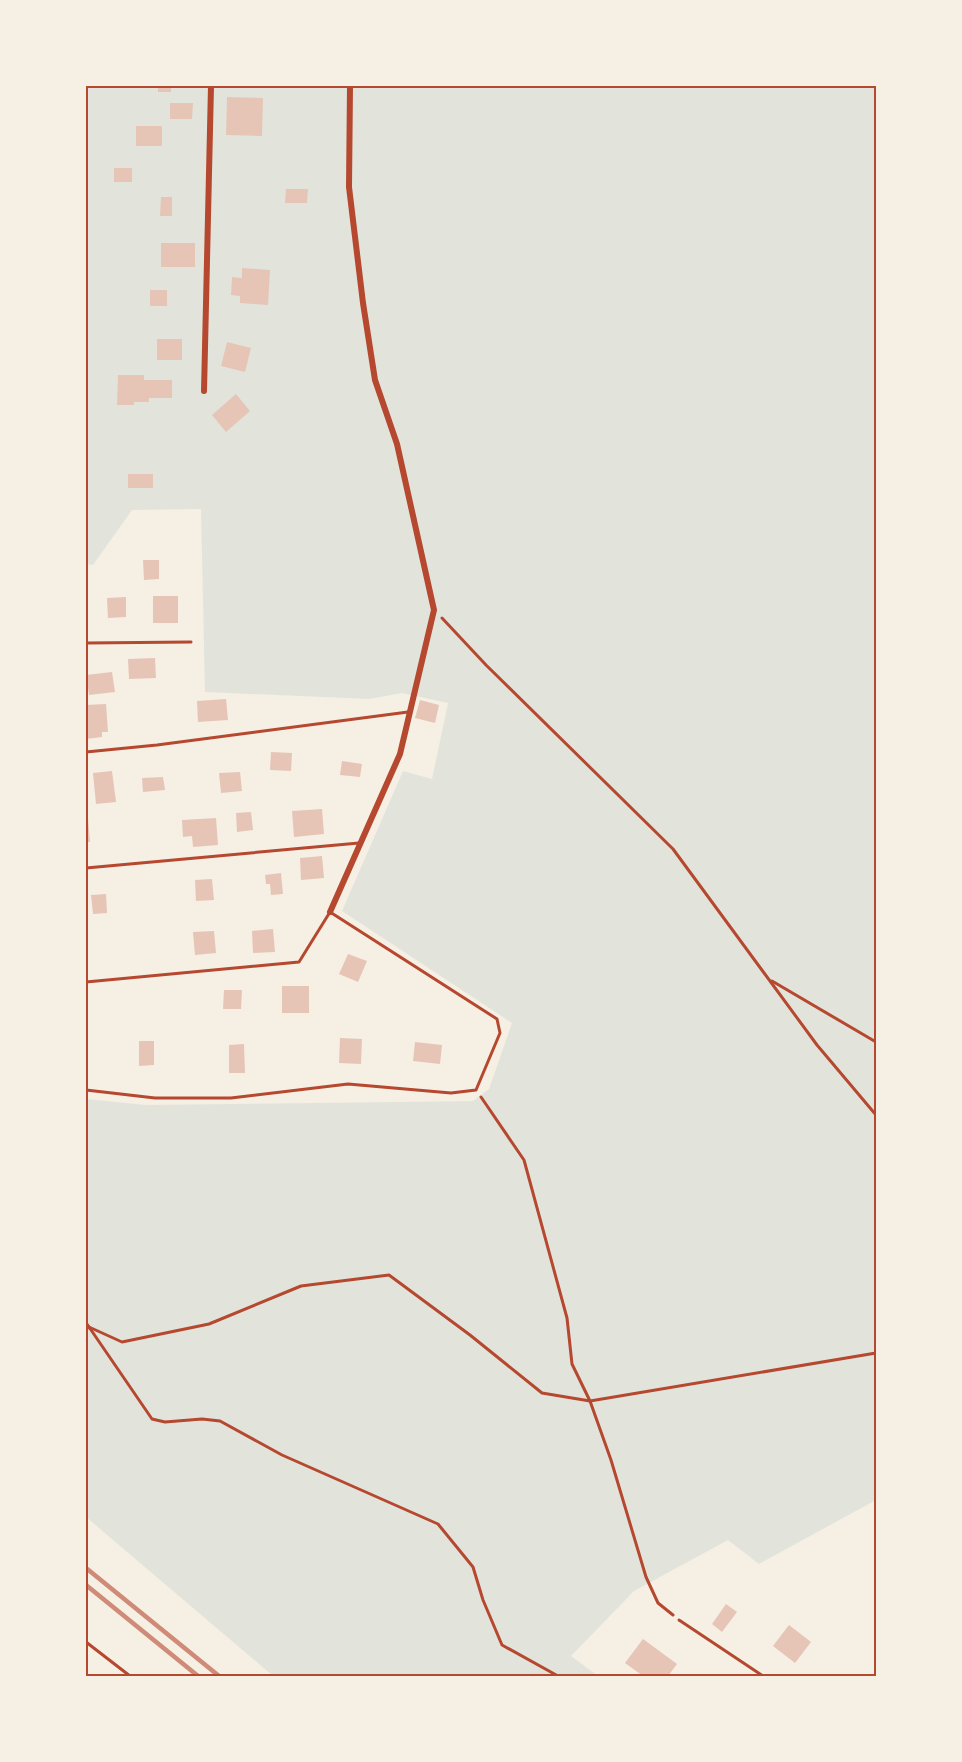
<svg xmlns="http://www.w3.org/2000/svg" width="962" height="1762" viewBox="0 0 962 1762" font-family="'Exo 2',sans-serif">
<rect width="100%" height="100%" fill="#f6efe4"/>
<!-- green -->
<polygon fill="#e2e4dc" points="86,86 876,86 876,1500 759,1564 728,1540 634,1591 571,1656 598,1676 273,1676 86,1517 86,1099 146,1105 473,1101 489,1089 512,1023 342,911 403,771 432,779 448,703 402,693 369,699 205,692 201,509 132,510 93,565 86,564"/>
<!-- building -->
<g fill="#e6c5b7">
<rect x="158" y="86" width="13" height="6"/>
<polygon points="227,97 263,98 262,136 226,135"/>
<polygon points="170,103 193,103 192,119 170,119"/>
<rect x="136" y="126" width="26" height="20"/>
<rect x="114" y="168" width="18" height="14"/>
<polygon points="286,189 308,189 307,203 285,203"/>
<polygon points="161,197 172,197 172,216 160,216"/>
<rect x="161" y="243" width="34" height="24"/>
<polygon points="242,268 270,270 268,305 240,303 240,296 231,295 232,277 242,278"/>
<rect x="150" y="290" width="17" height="16"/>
<rect x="157" y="339" width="25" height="21"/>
<polygon points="227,342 251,348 245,372 221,366"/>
<polygon points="118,375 144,375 144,380 172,380 172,398 149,398 149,402 134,402 134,405 117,405"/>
<polygon points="236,394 250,411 226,432 212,415"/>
<rect x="128" y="474" width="25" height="14"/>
<polygon points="143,560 159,560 159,579 144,580"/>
<rect x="153" y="596" width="25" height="27"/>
<polygon points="126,597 126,617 108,618 107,598"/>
<polygon points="155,658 156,678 129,679 128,659"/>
<polygon points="112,672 115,692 89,695 86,675"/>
<polygon points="226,699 228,720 198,722 197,701"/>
<polygon points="420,700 439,705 435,723 415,718"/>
<polygon points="106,704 108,732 102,732 102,737 86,739 86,705"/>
<polygon points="271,752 292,753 291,771 270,770"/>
<polygon points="342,761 362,764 360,777 340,775"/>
<polygon points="112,771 116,802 96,804 93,773"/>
<polygon points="240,772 242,791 221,793 219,773"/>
<polygon points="163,777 165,790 143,792 142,778"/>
<polygon points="322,809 324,834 294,837 292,811"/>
<polygon points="251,812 253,830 237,832 236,813"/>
<polygon points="86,818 88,818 90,842 86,842"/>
<polygon points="216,818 218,845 193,847 192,836 183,837 182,820"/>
<polygon points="322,856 324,878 301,880 300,858"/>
<polygon points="281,873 283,894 271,895 270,884 266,884 265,875"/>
<polygon points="212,879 214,900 196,901 195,880"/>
<polygon points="106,894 107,913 93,914 91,895"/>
<polygon points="273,929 275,952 253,953 252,931"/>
<polygon points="214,931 216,953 195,955 193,932"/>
<polygon points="348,954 367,961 358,982 339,974"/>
<rect x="282" y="986" width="27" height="27"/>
<polygon points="224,990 242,990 241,1009 223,1009"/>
<polygon points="340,1038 362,1039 361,1064 339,1063"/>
<polygon points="139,1041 154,1041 154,1065 139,1066"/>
<polygon points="415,1042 442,1045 440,1064 413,1061"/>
<polygon points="244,1044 245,1073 229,1073 229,1045"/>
<polygon points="726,1604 737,1612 722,1632 712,1624"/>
<polygon points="789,1625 811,1642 795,1663 773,1646"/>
<polygon points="643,1639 677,1664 668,1676 643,1676 625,1663"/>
</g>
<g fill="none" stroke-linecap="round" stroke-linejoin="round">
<!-- path -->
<g stroke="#b5482f" stroke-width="3">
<polyline points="442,618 486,665 673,849 817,1045 876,1115"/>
<polyline points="772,981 876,1042"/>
<polyline points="481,1097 524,1160 567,1318 572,1364 590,1401 611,1460 646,1577 658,1603 673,1615"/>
<polyline points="86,1323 89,1327 122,1342 209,1324 301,1286 389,1275 470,1335 542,1393 590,1401 876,1353"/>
<polyline points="86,1329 89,1327 152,1419 165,1422 202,1419 220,1421 282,1455 438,1524 473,1567 483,1600 502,1645 558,1676"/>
<polyline points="86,1642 130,1676"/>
</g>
<!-- service -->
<g stroke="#b5482f" stroke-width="3">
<polyline points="86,643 191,642"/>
<polyline points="86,752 157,745 408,712"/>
<polyline points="86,868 359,843"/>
<polyline points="86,982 299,962 330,912 497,1019 500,1033 476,1090 451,1093 348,1084 231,1098 155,1098 86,1090"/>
<polyline points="679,1620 763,1676"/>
</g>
<!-- minor -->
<g stroke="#b5482f" stroke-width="6">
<polyline points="204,391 211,86"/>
<polyline points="330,912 400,754 434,610 397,444 375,380 363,303 349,187 350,86"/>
</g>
<!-- rail -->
<g stroke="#cf8b77" stroke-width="4.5">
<polyline points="86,1568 219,1676"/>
<polyline points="86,1585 198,1676"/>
</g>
</g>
<!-- border -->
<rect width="962" height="1762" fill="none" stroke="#f6efe4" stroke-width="174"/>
<rect x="87" y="87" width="788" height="1588" fill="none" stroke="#b5482f" stroke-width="2"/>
</svg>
